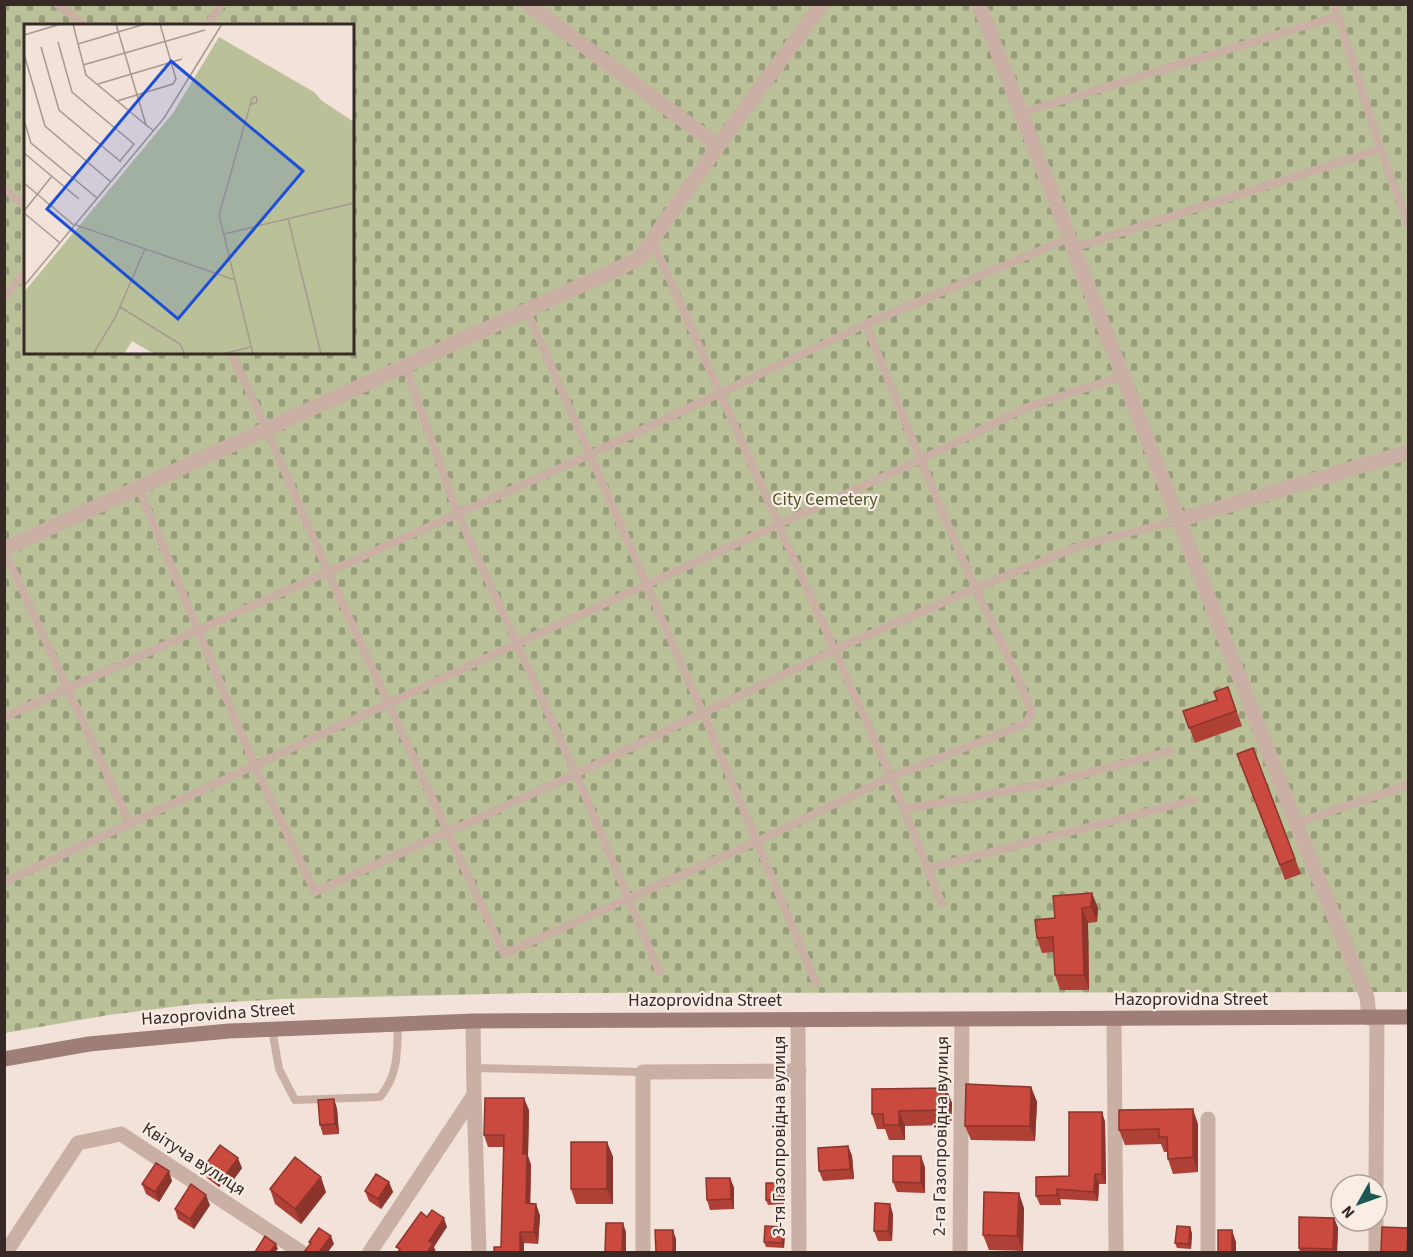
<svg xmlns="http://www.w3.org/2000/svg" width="1413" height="1257" viewBox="0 0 1413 1257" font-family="'Source Sans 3',sans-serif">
<defs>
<pattern id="cemetery-stones" width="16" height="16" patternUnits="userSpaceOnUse" patternTransform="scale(1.5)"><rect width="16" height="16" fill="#bac198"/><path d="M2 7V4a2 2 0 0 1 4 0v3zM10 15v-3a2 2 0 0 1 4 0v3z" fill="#989d7c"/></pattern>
</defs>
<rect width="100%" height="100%" fill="#f2e2d9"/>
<!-- cemetery -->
<path fill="url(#cemetery-stones)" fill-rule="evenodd" d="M5 5H1408V992L533 993 282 999 196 1004 109 1015 5 1033ZM26 26H352V352H26Z"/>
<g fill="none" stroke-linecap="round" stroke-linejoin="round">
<!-- service -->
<g stroke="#caafa5" stroke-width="8">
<polyline points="57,4 85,26"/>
<polyline points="1334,4 1381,149 1408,224"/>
<polyline points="207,26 222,4"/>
<polyline points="1021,113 1338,16"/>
<polyline points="4,189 26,207"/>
<polyline points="653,242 891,777 942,904"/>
<polyline points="1073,248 1381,149"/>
<polyline points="4,298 26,271"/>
<polyline points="527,311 703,713 816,983"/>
<path d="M231 352 267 430 328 572 504 954 758 841 891 777 1025 724 1032 712C1016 669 994 629 975 587 936 500 901 412 866 324"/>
<polyline points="405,365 457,512 576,774 659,971"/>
<polyline points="139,489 255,766 315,892 576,774 834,650 976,588 1082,545 1179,520"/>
<polyline points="4,550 130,824"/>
<polyline points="4,717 589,455 866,324 1069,238"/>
<polyline points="905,809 1050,783 1170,751"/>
<polyline points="1296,823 1408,785"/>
<polyline points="929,868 1194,800"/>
<polyline points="4,882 516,644 920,460 1025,408 1123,376"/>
<path d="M272 1029 279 1069 295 1100 380 1097C399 1074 397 1051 398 1024"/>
<polyline points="474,1068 643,1072"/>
</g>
<!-- minor -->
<g stroke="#caafa5" stroke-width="15">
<polyline points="528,4 718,146"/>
<polyline points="979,4 1296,823 1367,997 1369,1018"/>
<polyline points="1179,520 1408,452"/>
<polyline points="4,549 639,259 718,146 822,4"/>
<polyline points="798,1020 799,1252"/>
<polyline points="1114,1020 1116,1252"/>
<polyline points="474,1095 479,1252"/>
<polyline points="1376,1185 1377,1017"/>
<polyline points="6,1252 78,1143 121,1134 301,1252"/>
<polyline points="370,1252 474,1095 473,1021"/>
<polyline points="643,1252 643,1072 799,1071"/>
<polyline points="960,1252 962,1020"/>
<polyline points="1208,1252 1208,1119"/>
<polyline points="1376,1252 1376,1221"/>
</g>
<!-- secondary -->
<polyline stroke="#9e7e76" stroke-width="15" points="4,1059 89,1044 229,1031 473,1021 1408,1017"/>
</g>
<!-- wall -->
<g fill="#ae4036">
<polygon points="1228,687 1242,726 1195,743 1183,711 1217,700"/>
<polygon points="1253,748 1301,874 1285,880 1237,754"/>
<polygon points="1053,896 1098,908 1097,922 1088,923 1089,990 1060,990 1055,975 1054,952 1042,953 1037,938 1055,918"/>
<polygon points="1031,1087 1037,1102 1035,1141 971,1140 965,1126"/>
<polygon points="946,1088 952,1103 951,1125 905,1126 905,1140 889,1140 885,1129 877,1129 872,1114"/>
<polygon points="334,1099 337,1109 339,1134 323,1135 320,1125"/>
<polygon points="529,1110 528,1156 531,1165 530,1204 536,1204 540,1216 538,1244 524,1243 501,1247 504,1147 488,1147 484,1135"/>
<polygon points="1102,1112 1105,1122 1106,1184 1099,1184 1098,1201 1060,1199 1061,1205 1040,1205 1036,1196 1069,1176"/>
<polygon points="1198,1124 1198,1172 1173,1174 1168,1159 1167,1152 1164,1152 1161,1144 1125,1145 1119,1130"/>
<polygon points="607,1142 613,1157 613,1204 576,1204 571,1189"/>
<polygon points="848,1146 852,1156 854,1179 823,1181 819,1171"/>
<polygon points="925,1167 925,1193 897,1192 893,1182"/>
<polygon points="203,1168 242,1168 229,1186 223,1182 219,1187 207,1178"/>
<polygon points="730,1178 734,1188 734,1209 710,1210 707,1200"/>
<polygon points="172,1181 159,1202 146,1194 142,1184"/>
<polygon points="389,1182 393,1192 381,1209 369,1201 365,1191"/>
<polygon points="782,1183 784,1188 784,1204 768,1205 766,1200"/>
<polygon points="270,1189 326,1192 301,1224 275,1204"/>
<polygon points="210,1205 194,1229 178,1219 175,1209"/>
<polygon points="1024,1208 1023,1251 989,1250 983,1235"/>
<polygon points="893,1214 892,1241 878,1241 874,1231"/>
<polygon points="1334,1218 1338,1228 1337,1252 1300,1252 1299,1248"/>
<polygon points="783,1227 785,1232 784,1248 766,1247 764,1242"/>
<polygon points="1192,1233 1191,1249 1177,1248 1175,1243"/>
</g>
<!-- shaded-wall -->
<g fill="#8d342c">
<polygon points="1092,893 1098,908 1097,922 1091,907"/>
<polygon points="1082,908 1088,923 1089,990 1084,975"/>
<polygon points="1031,1087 1037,1102 1035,1141 1030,1126"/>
<polygon points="946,1088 952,1103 951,1125 946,1110"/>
<polygon points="524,1098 529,1110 528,1156 531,1165 530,1215 526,1203 523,1154"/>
<polygon points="334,1099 337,1109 339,1134 335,1124"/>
<polygon points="1193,1109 1198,1124 1198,1172 1193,1157"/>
<polygon points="899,1111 905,1126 905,1140 899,1125"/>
<polygon points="1102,1112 1105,1122 1106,1184 1102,1174"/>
<polygon points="607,1142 613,1157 613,1204 607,1189"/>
<polygon points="848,1146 852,1156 854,1179 850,1169"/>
<polygon points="921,1156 925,1167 925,1193 921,1183"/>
<polygon points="238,1158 242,1168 229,1186 225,1176"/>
<polygon points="169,1171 172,1181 159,1202 155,1192"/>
<polygon points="219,1172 223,1182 219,1187 216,1177"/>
<polygon points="1095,1174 1099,1184 1098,1201 1094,1192"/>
<polygon points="321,1177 326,1192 301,1224 295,1209"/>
<polygon points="730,1178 734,1188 734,1209 731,1199"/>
<polygon points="389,1182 393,1192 381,1209 378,1199"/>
<polygon points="782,1183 784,1188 784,1204 782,1199"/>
<polygon points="1057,1189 1060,1199 1061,1205 1057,1195"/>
<polygon points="1019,1193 1024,1208 1023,1251 1017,1236"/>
<polygon points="206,1195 210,1205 194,1229 190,1219"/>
<polygon points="536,1204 540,1216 538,1244 534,1232"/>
<polygon points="890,1204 893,1214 892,1241 888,1231"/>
<polygon points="444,1218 447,1227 434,1247 436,1252 427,1252 429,1241"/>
<polygon points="1334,1218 1338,1228 1337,1252 1334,1252 1333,1249"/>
<polygon points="623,1223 626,1232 626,1252 622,1252"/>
<polygon points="783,1227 785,1232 784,1248 782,1243"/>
<polygon points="1190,1227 1192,1233 1191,1249 1189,1244"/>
<polygon points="673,1230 676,1239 676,1252 673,1252"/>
<polygon points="1232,1230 1236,1242 1236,1252 1232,1252"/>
<polygon points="520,1232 524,1243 524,1252 520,1252"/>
<polygon points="331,1236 334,1244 328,1252 319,1252"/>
<polygon points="276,1244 278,1249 275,1252 270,1252"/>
</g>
<!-- building -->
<g fill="#ca4a3f" stroke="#8d342c" stroke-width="1.5">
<polygon points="1228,687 1236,711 1189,728 1183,711 1217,700 1214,692"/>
<polygon points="1253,748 1295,859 1280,865 1237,754"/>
<polygon points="1092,893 1091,907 1082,908 1084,975 1055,975 1053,937 1037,938 1035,920 1055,918 1053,896"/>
<polygon points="966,1084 1031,1087 1030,1126 965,1126"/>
<polygon points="946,1088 946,1110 899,1111 899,1125 884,1125 883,1114 872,1114 872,1089"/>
<polygon points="485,1098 524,1098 523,1154 527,1154 526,1203 536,1204 534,1232 520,1232 520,1252 494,1252 494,1247 501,1247 504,1135 484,1135"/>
<polygon points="334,1099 335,1124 320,1125 318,1100"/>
<polygon points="1193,1109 1193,1157 1168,1159 1167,1137 1159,1137 1159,1129 1119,1130 1119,1110"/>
<polygon points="1069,1112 1102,1112 1102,1174 1095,1174 1094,1192 1057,1189 1057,1195 1036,1196 1036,1177 1069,1176"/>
<rect x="571" y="1142" width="36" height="47"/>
<polygon points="220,1145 238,1158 225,1176 219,1172 216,1177 203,1168"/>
<polygon points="848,1146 850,1169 819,1171 818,1148"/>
<polygon points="893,1156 921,1156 921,1183 893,1182"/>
<polygon points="295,1157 321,1177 295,1209 270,1189"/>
<polygon points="156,1163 169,1171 155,1192 142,1184"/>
<polygon points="376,1174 389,1182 378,1199 365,1191"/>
<polygon points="706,1178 730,1178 731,1199 707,1200"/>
<polygon points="766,1183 782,1183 782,1199 766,1200"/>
<polygon points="191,1184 206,1195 190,1219 175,1209"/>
<polygon points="984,1192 1019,1193 1017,1236 983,1235"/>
<polygon points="875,1203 890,1204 888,1231 874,1231"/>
<polygon points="432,1210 444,1218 429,1241 433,1244 427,1252 398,1252 400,1249 396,1247 421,1212 427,1217"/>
<polygon points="1299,1217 1334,1218 1333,1249 1299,1248"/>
<polygon points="606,1223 623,1223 622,1252 605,1252"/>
<polygon points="765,1226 783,1227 782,1243 764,1242"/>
<polygon points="1177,1226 1190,1227 1189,1244 1175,1243"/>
<polygon points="1382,1227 1408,1228 1407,1252 1381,1252"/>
<polygon points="319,1228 331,1236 319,1252 304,1252 311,1243 309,1242"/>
<polygon points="655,1230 673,1230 673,1252 656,1252"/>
<rect x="1218" y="1230" width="14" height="22"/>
<polygon points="265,1236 276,1244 270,1252 255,1252"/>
</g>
<g text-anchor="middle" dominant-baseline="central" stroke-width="4.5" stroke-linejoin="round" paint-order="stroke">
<!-- park labels -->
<g font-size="18" fill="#4c5529" stroke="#faede5">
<text x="825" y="499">City Cemetery</text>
</g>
<!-- street labels -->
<g font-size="18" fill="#362926" stroke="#faede5">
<text x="1191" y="999">Hazoprovidna Street</text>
<text x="705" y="1000">Hazoprovidna Street</text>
<text transform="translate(218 1014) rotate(-4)">Hazoprovidna Street</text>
<text transform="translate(779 1136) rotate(-90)">3-тя Газопровідна вулиця</text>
<text transform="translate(941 1136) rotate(-89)">2-га Газопровідна вулиця</text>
<text transform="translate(194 1159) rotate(33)">Квітуча вулиця</text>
</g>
</g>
<!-- overview -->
<g transform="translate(24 24)">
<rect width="330" height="330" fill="#f2e2d9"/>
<path d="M195 13 290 68 298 77 330 98V330H130L108 317 100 330H0V268L149 89Z" fill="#bac198"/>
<path fill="none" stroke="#a79891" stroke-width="1.5" d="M49 0 62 51 122 101M92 0 122 101 130 107M0 11 37 0M34 18 48 68 110 120 96 137M54 20 121 0M17 23 35 86 97 138M0 30 21 102 87 158M59 41 181 6M74 60 158 35M93 77 149 60 152 55 136 0M226 81 233 78 232 72 228 74 195 191 229 330M0 96 7 119 73 174M0 129 55 175M0 159 51 202M0 187 28 152M0 189 36 219M264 194 297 330M52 201 211 256M200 210 330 179M0 262 140 94 198 0M96 283 156 320 161 330M69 330 91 294 121 225M198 330 227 323"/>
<path fill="#1d4ed8" fill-opacity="0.15" stroke="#1d4ed8" stroke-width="3" d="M147 37 279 147 154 295 23 185Z"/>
<rect width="330" height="330" fill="none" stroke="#362926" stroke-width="3"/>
</g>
<!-- border -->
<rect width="1413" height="1257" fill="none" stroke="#362926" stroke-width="12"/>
<!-- north arrow -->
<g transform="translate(1359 1203) rotate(230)"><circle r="28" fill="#faede5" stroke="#ac9f99" stroke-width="1.5"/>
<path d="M0-4.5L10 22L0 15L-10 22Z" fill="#1b5852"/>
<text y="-9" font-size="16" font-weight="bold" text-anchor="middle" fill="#362926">N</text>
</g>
</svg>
